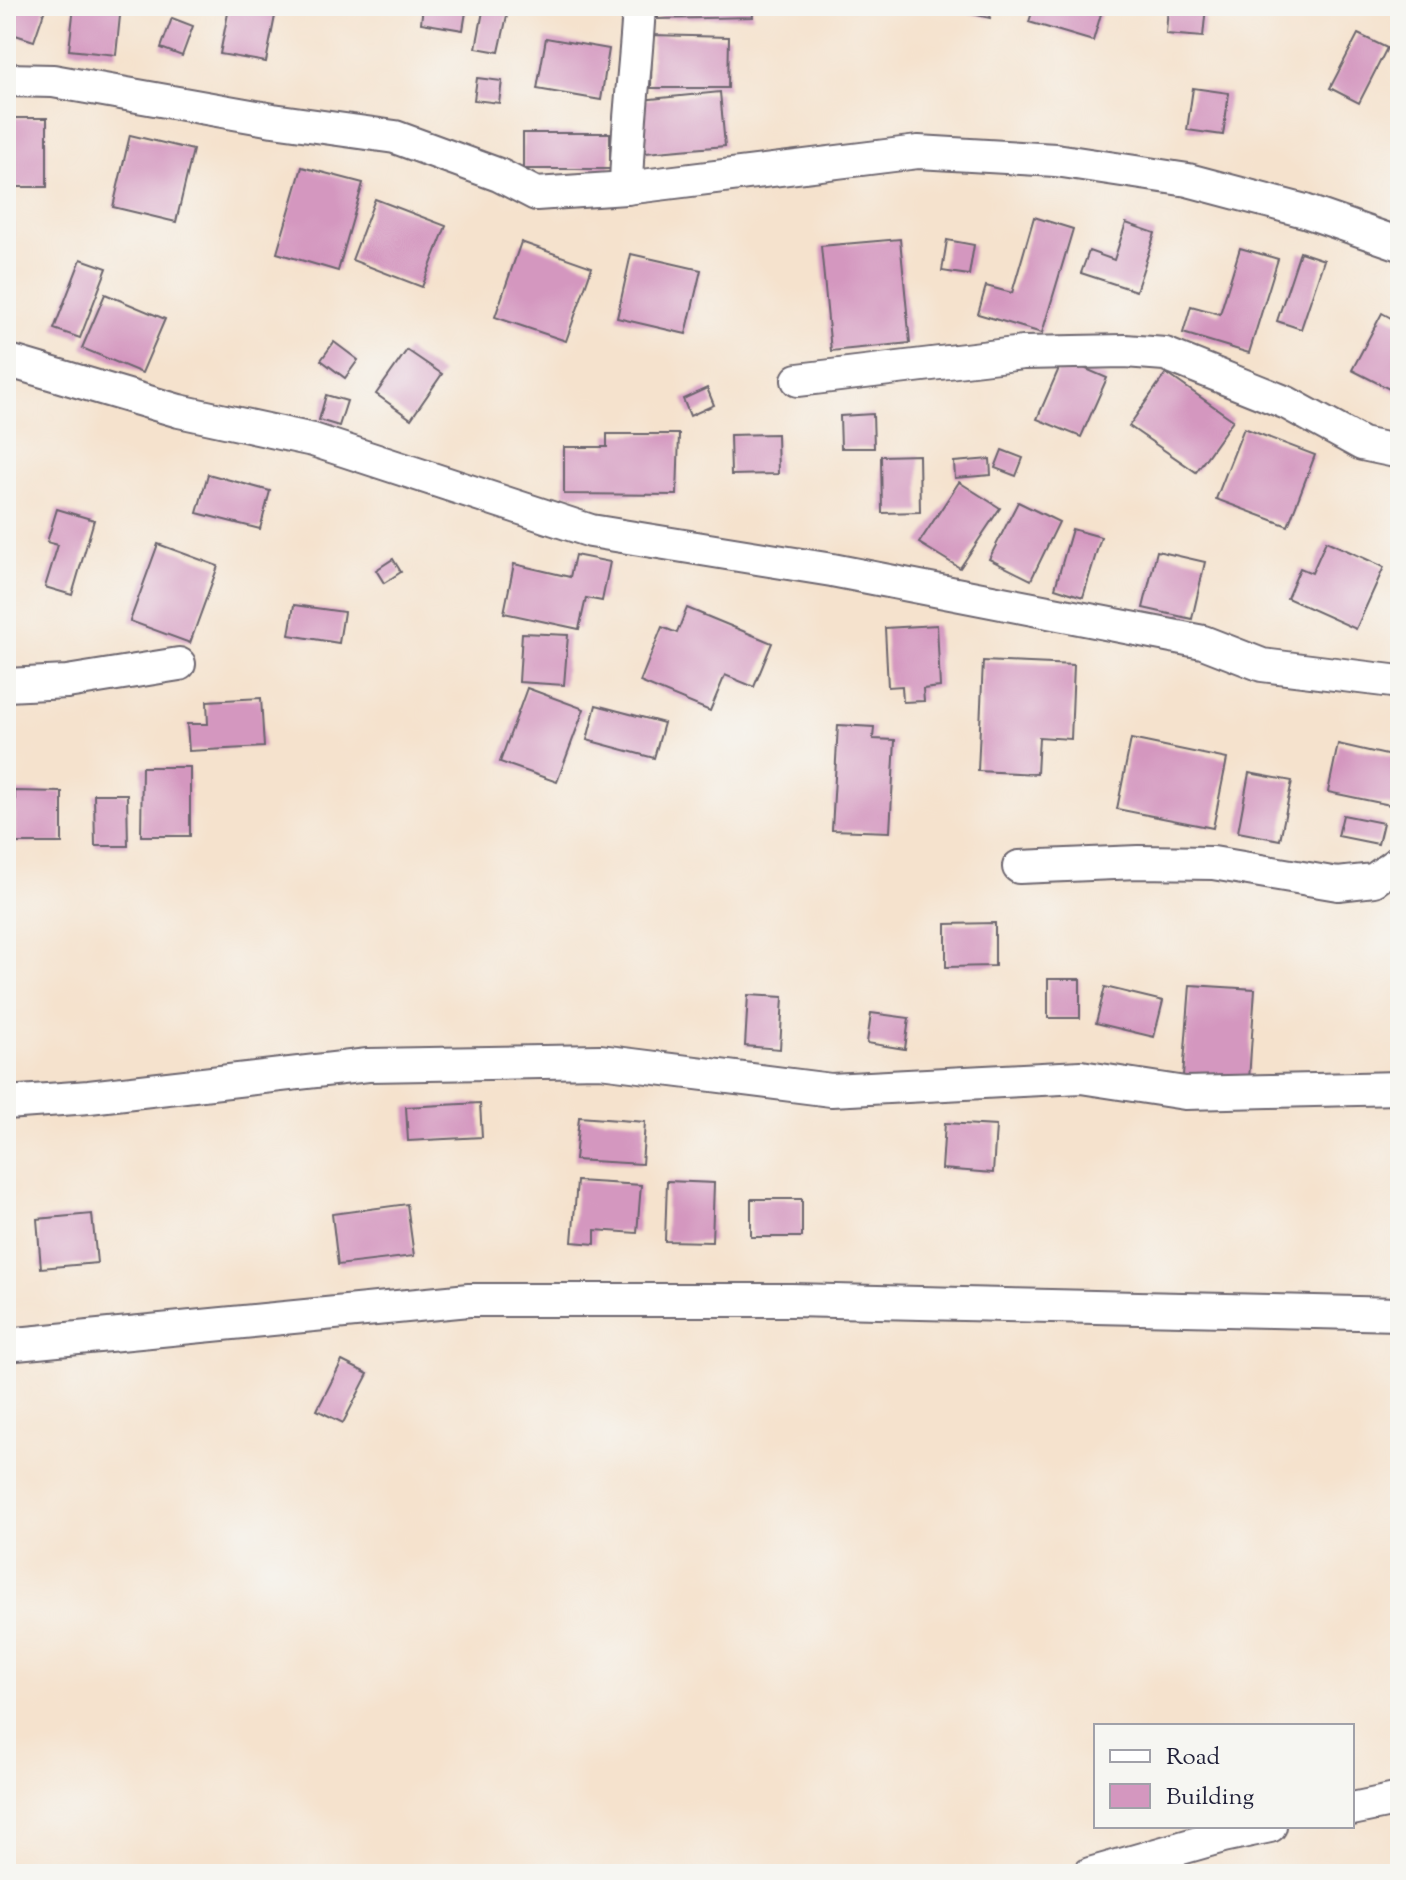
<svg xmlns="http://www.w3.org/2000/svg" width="1406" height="1880" viewBox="0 0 1406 1880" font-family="'Sorts Mill Goudy',serif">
<rect width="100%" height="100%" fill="#f6f6f2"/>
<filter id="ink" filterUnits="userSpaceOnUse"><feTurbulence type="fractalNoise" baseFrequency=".0125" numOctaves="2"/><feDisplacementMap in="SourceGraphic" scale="16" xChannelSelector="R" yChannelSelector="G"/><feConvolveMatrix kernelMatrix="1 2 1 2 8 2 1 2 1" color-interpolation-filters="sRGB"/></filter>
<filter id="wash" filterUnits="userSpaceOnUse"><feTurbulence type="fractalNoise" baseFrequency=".006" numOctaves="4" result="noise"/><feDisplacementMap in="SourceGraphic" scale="32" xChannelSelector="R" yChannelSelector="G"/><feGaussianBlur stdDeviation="1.8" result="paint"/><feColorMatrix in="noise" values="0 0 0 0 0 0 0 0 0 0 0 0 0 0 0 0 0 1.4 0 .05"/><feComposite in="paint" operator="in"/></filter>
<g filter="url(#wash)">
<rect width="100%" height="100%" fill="#f5e2cd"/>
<g id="blocks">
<!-- building -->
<g fill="#d497bf">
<polygon points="6,6 46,6 34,41 6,32"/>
<polygon points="74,6 121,6 116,55 69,50"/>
<polygon points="423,6 467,6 463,30 421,23"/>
<polygon points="484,6 508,11 499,52 476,48"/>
<polygon points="658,6 752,6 753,17 658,19"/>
<polygon points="939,6 993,6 990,18"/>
<polygon points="1034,6 1074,6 1101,14 1093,41 1029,22"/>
<polygon points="1168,6 1206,6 1203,37 1166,34"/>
<polygon points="229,8 275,16 266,62 220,54"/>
<polygon points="172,18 193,26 182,56 161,48"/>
<polygon points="1358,34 1387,48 1359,103 1330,88"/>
<polygon points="652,35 729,37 728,88 651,88"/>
<polygon points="546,38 609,49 601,100 537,89"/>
<polygon points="477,78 502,81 499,103 474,100"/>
<polygon points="1193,88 1229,93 1223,135 1187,130"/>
<polygon points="720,92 725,146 646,153 641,100"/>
<rect x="6" y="118" width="41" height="69"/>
<rect x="523" y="133" width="87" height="36"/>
<polygon points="130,135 193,150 176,222 113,207"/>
<polygon points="302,167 363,183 338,271 277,253"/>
<polygon points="375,199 446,226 422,287 352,260"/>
<polygon points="6,205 13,205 14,258 6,258"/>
<polygon points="1034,217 1073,229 1042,333 978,314 986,286 1012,293"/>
<polygon points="1126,223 1155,233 1136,291 1081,273 1089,251 1114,260"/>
<polygon points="900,239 910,343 831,351 821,246"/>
<polygon points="947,240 974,245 969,275 942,271"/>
<polygon points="521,242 592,267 566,341 495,317"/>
<polygon points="1240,248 1278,259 1249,353 1183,333 1191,306 1220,314"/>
<polygon points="1300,252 1324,260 1301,329 1277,321"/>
<polygon points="631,254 701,270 686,334 617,318"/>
<polygon points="81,259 107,268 80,338 54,329"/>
<polygon points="105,294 165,319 142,373 82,348"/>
<polygon points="1382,313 1400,323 1399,394 1352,370"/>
<polygon points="334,342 358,360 345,378 321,360"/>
<polygon points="407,350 442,374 411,419 376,394"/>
<polygon points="1063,359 1107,378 1081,437 1037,419"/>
<polygon points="1166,373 1233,420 1196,472 1129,426"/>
<polygon points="707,388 714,405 690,416 683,399"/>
<polygon points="326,395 347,401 339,426 319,420"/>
<polygon points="873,414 874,448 841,448 840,416"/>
<polygon points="1244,428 1315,455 1288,526 1216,499"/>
<polygon points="607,434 679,434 677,495 564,494 564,447 607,447"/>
<polygon points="777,434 778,474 731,475 730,435"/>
<polygon points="1002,450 1023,458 1016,476 995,468"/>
<polygon points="919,455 920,512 882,513 881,456"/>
<polygon points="990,459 991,475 955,478 954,462"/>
<polygon points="208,474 270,491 260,529 197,513"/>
<polygon points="959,482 1000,508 960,568 919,543"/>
<polygon points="1018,502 1059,522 1031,580 989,559"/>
<polygon points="57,509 94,520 72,595 45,587 58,545 47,542"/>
<polygon points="1072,529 1101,537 1083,597 1055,588"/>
<polygon points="1326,541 1384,567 1356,629 1287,598 1300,568 1312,573"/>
<polygon points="158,544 218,566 190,643 130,621"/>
<polygon points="1157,551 1205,562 1192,619 1143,608"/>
<polygon points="575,555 610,562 602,601 586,598 579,629 504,613 514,564 570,577"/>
<polygon points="393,559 401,572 384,583 376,570"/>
<polygon points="294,605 344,612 339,643 289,635"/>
<polygon points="687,608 772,643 754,687 725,675 710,711 640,682 662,627 677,633"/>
<polygon points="937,625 940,687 923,689 924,701 903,702 902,686 888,687 885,628"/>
<polygon points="522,633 568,635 564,685 519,682"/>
<polygon points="983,661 1074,665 1071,739 1039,737 1037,774 978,771"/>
<polygon points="527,688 584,709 557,782 500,762"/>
<polygon points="261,698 264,747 189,751 187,724 208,724 207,701"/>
<polygon points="596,705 664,723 654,758 587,740"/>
<polygon points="838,725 874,727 873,739 895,740 890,832 832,830"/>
<polygon points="1131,739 1227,759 1213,828 1117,809"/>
<polygon points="1338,744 1400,758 1400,785 1395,806 1328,792"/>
<polygon points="142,767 190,767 190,836 141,836"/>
<polygon points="1249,773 1292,781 1280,840 1238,832"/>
<polygon points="15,791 62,792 62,843 15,843"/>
<polygon points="94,794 127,794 128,846 95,846"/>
<polygon points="1343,815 1383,823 1378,844 1338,836"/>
<polygon points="995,923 995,966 946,967 946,924"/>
<rect x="1048" y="979" width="32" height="39"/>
<polygon points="1190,985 1255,989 1249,1080 1183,1076"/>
<polygon points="1105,987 1163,1001 1154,1037 1096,1023"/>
<polygon points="748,995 783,997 780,1049 745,1046"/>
<polygon points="871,1013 909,1018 905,1049 867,1043"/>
<polygon points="480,1103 482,1137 408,1141 406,1107"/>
<polygon points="579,1117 645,1122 642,1164 575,1160"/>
<polygon points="945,1123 996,1126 993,1173 942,1169"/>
<polygon points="577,1181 641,1185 637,1233 595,1230 595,1244 572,1242"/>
<polygon points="667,1181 714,1183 712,1242 665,1241"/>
<rect x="751" y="1199" width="51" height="38"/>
<polygon points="407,1204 414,1256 338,1265 332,1214"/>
<polygon points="92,1214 97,1263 41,1268 37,1219"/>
<polygon points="342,1361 368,1374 343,1423 317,1410"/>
</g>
</g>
</g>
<g filter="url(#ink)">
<use href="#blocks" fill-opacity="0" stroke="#6c656e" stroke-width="2"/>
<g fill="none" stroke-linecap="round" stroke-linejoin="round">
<defs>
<g id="minor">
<polyline points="6,80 53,81 273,120 395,137 499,175 536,194 626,188 918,152 1056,160 1188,180 1305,211 1400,244"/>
<path d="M626 188C627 127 636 67 639 6"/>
<polyline points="6,360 179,411 313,440 591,531 832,570 1203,642 1262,665 1400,682"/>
<polyline points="798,380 1023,353 1125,351 1165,354 1287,403 1362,444 1400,452"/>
<polyline points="6,685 67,682 179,664"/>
<polyline points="1019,867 1138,862 1213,863 1338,884 1374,880 1400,861"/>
<polyline points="6,1103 89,1097 368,1065 600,1061 831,1090 1081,1077 1185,1093 1400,1088"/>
<polyline points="6,1345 469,1300 792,1300 1400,1314"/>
<polyline points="1352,1809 1400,1799"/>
<polyline points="1090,1874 1223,1836 1270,1826"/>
</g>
</defs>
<!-- minor casing -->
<use href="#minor" stroke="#6c656e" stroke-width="36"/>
<!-- minor -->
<use href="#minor" stroke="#fff" stroke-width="32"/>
</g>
</g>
<!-- margin -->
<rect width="1406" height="1880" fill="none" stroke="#f6f6f2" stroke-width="32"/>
<!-- legend -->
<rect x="1094" y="1724" width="260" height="104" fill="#f6f6f2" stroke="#a1a1a9" stroke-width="2"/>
<rect x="1110" y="1750" width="40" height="12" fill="#ffffff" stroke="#a1a1a9" stroke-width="2"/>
<text x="1166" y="1764" font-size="24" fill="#22223b">Road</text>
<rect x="1110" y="1784" width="40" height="24" fill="#d497bf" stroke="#a1a1a9" stroke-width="2"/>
<text x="1166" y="1804" font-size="24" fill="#22223b">Building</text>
</svg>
